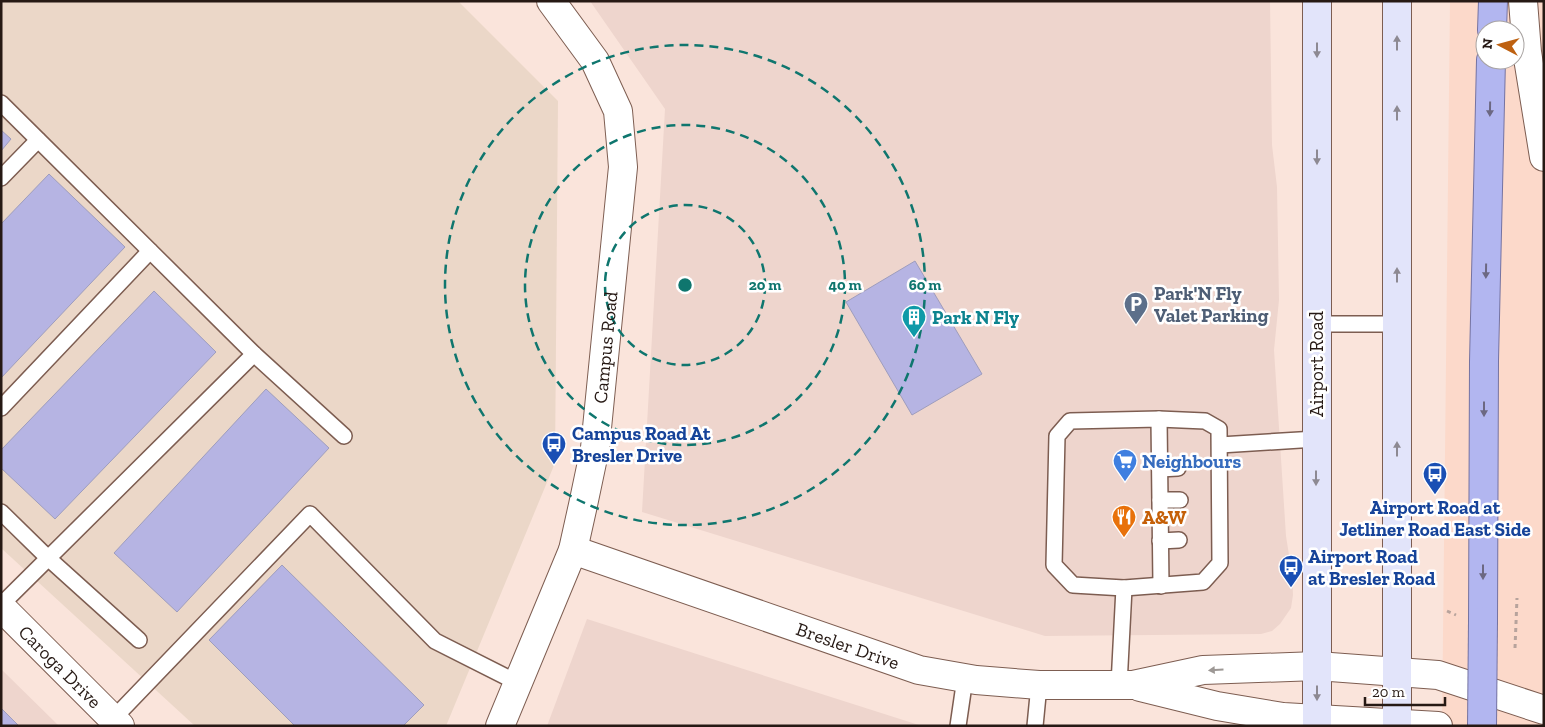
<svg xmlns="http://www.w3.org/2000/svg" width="1545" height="727" viewBox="0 0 1545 727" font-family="'Zilla Slab',serif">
<rect width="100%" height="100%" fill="#fae4db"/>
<!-- commercial -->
<g fill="#eed5cd">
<polygon points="590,1 1270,1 1272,145 1277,187 1279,300 1274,350 1286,536 1292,574 1293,595 1291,608 1280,624 1272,631 1261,634 1045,636 642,512 665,109"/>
<polygon points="587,619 922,726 547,726"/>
<polygon points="1,669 59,726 1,726"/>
</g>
<!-- industrial -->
<polygon fill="#ebd7c8" points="1,1 458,1 558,101 555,463 446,726 195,726 1,548"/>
<!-- built -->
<path fill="#fcd9ca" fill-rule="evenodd" d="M1450 1H1544V726H1442ZM1485 30H1515V60H1485Z"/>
<!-- building -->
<g fill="#b6b4e3" stroke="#9e9dbd">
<polygon points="1,130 11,139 1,151"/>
<polygon points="49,174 125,247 1,378 1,224"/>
<polygon points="915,261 982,374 912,415 846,302"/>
<polygon points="154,291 216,352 55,519 1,468 1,450"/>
<polygon points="266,389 329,448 177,612 114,553"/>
<polygon points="282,565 424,705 403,726 295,726 209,640"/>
<polygon points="1,708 19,726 1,726"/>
</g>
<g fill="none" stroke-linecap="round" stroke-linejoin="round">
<defs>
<g id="service">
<polyline points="1,103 254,354 344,436"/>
<polyline points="1,178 38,140"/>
<polyline points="1317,324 1397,324"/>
<polyline points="1,408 150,251"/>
<polygon points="1159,419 1205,421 1219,429 1220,563 1203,582 1124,588 1073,585 1054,565 1057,436 1070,421"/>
<polyline points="1159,419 1161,586"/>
<polyline points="1220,445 1316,439"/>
<polyline points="1160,469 1178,468"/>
<polyline points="1160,500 1180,500"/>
<polyline points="1,512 48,558 139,640"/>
<polyline points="1160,541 1179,540"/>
<polyline points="1,605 254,354"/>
<polyline points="1119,685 1124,588"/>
<polyline points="113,719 310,514 435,641 518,683"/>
<polyline points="958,726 965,678"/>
<polyline points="1035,726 1039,685"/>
</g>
<g id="minor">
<path id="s1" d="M1 607 120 726"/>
</g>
<g id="tertiary">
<polyline points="1523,1 1527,52 1544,157"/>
<path id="s2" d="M573 550 919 670 976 680 1039 685H1133L1203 670 1317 666 1438 675 1544 710"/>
<polyline points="1140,687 1217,706 1283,717 1438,726"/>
<path id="s3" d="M500 726 573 550 583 505 595 448 623 167 618 111 595 61 551 1"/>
</g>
<g id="secondary">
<polyline points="1317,726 1317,1"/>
<polyline points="1397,726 1397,1"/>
</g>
<g id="trunk">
<polyline points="1492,30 1493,1"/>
<polyline points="1483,621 1484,361 1491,60"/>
</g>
</defs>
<!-- service casing -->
<use href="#service" stroke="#7d5d51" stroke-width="18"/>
<!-- minor casing -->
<use href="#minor" stroke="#7d5d51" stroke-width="30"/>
<!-- tertiary casing -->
<use href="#tertiary" stroke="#7d5d51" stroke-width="30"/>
<!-- secondary casing -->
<use href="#secondary" stroke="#7d5d51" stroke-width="30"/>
<!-- trunk casing -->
<use href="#trunk" stroke="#7573a1" stroke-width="30"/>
<!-- path -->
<g stroke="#b7a39c" stroke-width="3" stroke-dasharray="4 4" stroke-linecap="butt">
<polyline points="1447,611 1456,615"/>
<polyline points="1515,648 1517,598"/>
</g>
<!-- service -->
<use href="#service" stroke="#fff" stroke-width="15"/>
<!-- minor -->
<use href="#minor" stroke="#fff" stroke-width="28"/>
<!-- tertiary -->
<use href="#tertiary" stroke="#fff" stroke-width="28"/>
<!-- secondary -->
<use href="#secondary" stroke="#e2e4fa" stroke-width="28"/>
<!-- trunk -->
<use href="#trunk" stroke="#b2b6f0" stroke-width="28"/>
<defs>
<polyline id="trunk-bridge" points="1482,726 1483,621"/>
</defs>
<!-- trunk-bridge casing -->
<use href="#trunk-bridge" stroke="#7573a1" stroke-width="30" stroke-linecap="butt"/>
<!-- trunk-bridge -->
<use href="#trunk-bridge" stroke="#b2b6f0" stroke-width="28"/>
</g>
<!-- one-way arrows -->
<defs><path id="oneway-solid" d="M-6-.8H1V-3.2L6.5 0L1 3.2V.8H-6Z" transform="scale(1.25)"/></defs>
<g fill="#8d8992">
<use href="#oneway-solid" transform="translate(1397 43) rotate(-90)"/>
<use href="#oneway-solid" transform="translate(1317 50) rotate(90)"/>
<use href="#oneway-solid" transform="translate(1397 113) rotate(-90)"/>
<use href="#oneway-solid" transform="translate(1317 157) rotate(90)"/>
<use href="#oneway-solid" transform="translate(1397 275) rotate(-90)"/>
<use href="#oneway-solid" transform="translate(1397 449) rotate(-90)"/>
<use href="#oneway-solid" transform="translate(1316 478) rotate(90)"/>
<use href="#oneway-solid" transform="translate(1317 693) rotate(90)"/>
</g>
<g fill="#6c6882">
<use href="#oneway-solid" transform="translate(1490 109) rotate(91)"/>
<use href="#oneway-solid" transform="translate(1486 271) rotate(91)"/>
<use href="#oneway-solid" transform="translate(1484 409) rotate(90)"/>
<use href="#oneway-solid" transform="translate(1483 572) rotate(90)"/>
</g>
<use fill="#9d9895" href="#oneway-solid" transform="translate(1216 670) rotate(177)"/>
<!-- distance rings -->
<g fill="none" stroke="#0f766e" stroke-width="2.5" stroke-dasharray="9 6">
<circle cx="685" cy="285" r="80"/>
<circle cx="685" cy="285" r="160"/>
<circle cx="685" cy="285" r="240"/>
</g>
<!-- icons -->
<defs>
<symbol id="parking-pin" viewBox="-11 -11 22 30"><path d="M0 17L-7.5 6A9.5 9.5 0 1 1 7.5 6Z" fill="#5c6f8a" stroke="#fff"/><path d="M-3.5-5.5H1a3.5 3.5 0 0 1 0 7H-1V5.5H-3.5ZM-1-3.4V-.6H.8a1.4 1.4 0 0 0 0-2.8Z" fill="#fff"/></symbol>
<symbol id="building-pin" viewBox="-11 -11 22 30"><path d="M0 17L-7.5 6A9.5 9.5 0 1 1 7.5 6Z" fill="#0f9aa8" stroke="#fff"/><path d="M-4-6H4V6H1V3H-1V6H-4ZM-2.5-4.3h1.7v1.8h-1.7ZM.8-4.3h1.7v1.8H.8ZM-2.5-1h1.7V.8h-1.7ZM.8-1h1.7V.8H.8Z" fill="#fff"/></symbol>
<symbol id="bus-pin" viewBox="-11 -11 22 30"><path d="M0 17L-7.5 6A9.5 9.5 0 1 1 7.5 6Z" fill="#1a4fb4" stroke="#fff"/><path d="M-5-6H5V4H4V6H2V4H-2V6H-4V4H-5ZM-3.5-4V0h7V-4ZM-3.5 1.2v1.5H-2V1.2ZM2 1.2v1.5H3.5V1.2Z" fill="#fff"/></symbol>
<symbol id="supermarket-pin" viewBox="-11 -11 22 30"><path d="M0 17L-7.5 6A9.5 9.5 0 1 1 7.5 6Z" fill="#3f7fe0" stroke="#fff"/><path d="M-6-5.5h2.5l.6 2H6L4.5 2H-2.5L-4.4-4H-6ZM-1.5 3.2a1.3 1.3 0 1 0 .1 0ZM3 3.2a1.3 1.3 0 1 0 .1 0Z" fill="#fff"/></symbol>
<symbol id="restaurant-pin" viewBox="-11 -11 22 30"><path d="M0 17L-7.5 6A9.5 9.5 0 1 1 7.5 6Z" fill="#e8710a" stroke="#fff"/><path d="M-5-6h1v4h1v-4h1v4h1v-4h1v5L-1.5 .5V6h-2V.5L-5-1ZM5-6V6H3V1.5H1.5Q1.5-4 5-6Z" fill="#fff"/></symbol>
</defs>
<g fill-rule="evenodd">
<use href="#parking-pin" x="1122" y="290" width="28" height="38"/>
<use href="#building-pin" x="900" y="303" width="28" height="38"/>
<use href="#bus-pin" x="540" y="430" width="28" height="38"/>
<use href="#supermarket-pin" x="1111" y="447" width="28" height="38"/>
<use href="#bus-pin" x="1421" y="460" width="28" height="38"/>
<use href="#restaurant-pin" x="1110" y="503" width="28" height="38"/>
<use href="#bus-pin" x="1277" y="553" width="28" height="38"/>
</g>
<g text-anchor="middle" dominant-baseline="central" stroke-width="5" stroke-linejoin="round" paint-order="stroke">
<!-- service labels -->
<g font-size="19" font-weight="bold" fill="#4e5e75" stroke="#fff" text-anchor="start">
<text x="1154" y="293">Park'N Fly<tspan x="1154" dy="22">Valet Parking</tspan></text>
</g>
<!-- culture labels -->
<g font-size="19" font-weight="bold" fill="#0d838f" stroke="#fff" text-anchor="start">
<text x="932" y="317">Park N Fly</text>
</g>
<!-- street labels -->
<g font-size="19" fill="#261914" stroke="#fff">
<text stroke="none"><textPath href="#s3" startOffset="396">Campus Road</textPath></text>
<text transform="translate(1316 364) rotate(-90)">Airport Road</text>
<text stroke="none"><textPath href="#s2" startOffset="291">Bresler Drive</textPath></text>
<text stroke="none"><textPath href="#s1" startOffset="84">Caroga Drive</textPath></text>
</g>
<!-- transit labels -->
<g font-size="19" font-weight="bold" fill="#164399" stroke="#fff" text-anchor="start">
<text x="572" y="433">Campus Road At<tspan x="572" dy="22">Bresler Drive</tspan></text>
<text x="1435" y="507" text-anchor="middle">Airport Road at<tspan x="1435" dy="22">Jetliner Road East Side</tspan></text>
<text x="1308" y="556">Airport Road<tspan x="1308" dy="22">at Bresler Road</tspan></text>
</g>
<!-- shop labels -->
<g font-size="19" font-weight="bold" fill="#366cbe" stroke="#fff" text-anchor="start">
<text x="1142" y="461">Neighbours</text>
</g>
<!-- food labels -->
<g font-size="19" font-weight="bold" fill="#c56008" stroke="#fff" text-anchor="start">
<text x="1142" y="517">A&amp;W</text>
</g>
</g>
<circle cx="685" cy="285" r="8" fill="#0f766e" stroke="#fff" stroke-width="2.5"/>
<g font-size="15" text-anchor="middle" font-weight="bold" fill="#0f766e" stroke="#fff" stroke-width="5" stroke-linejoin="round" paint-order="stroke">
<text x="765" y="290">20 m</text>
<text x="845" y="290">40 m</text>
<text x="925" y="290">60 m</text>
</g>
<!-- border -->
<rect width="1545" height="727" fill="none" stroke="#261914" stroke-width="5"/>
<!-- north arrow -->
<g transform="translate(1500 45) rotate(276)"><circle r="24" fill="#ffffff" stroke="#a8a3a1"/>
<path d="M0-4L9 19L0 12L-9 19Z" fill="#be6111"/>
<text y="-8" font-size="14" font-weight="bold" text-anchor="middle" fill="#261914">N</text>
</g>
<!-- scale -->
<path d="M1365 697v8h80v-8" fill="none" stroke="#261914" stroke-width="2.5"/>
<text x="1372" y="697" font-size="15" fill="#261914" stroke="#ffffff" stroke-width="4" paint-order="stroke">20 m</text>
</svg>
